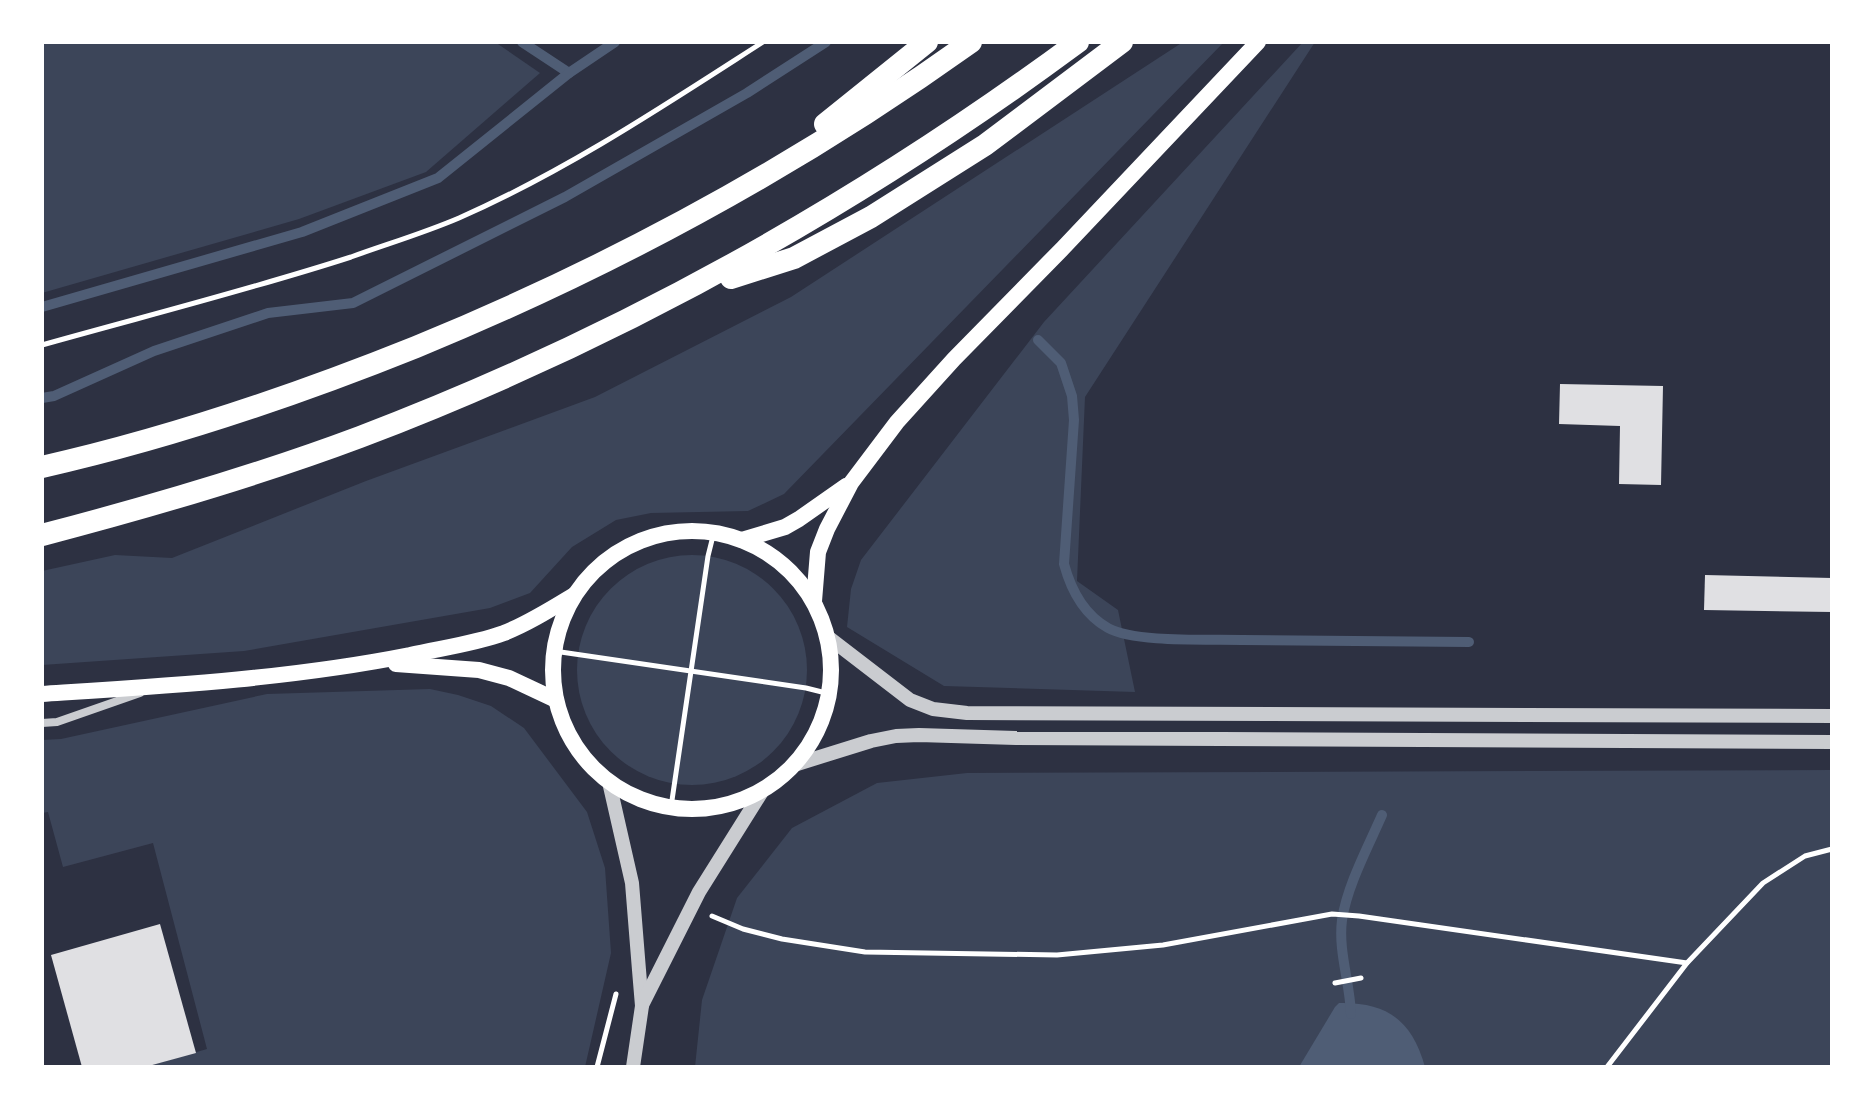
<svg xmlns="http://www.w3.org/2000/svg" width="1874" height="1109" viewBox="0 0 1874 1109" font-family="'Noto Sans',sans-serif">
<rect width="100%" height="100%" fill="#2d3142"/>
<!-- green -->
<g fill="#3c4559">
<polygon points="42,42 495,42 540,73 426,172 299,219 42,293"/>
<polygon points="1183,42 1224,42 784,494 748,511 651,513 616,520 572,547 530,593 490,608 244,651 42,665 42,571 115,555 172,558 366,481 595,397 791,297"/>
<polygon points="1303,42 1315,42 1085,397 1077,581 1118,610 1135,692 944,686 847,627 851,589 861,560 1044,322"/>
<circle cx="692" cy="670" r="115"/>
<polygon points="430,689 458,695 491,706 524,728 587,812 605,868 611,953 585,1067 145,1067 207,1049 153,843 63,867 48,812 42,813 42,740 61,739 267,694"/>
<polygon points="1832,770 1832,1067 695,1067 702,1000 737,898 792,828 877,783 967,773"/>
</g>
<!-- water -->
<path fill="#4f5d75" d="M1339 1003C1388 1002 1412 1021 1425 1067H1299L1335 1007Z"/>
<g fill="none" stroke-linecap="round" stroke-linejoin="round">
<!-- stream -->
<g stroke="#4f5d75" stroke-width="10">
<polyline points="522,42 569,73"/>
<polyline points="42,307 302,232 438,178 569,73 615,42"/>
<path d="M1038 340 1061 363 1072 396 1074 420 1064 564C1071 590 1083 614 1108 628 1135 643 1209 639 1242 640 1318 641 1393 641 1469 642"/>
<polyline points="42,398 54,396 154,351 268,313 353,303 565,197 747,93 826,42"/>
<path d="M1351 1014C1350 983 1338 951 1342 920 1347 886 1368 847 1382 815"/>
</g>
</g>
<!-- building -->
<g fill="#e0e0e3">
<polygon points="1560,384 1663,386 1661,485 1619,484 1620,426 1559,424"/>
<polygon points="1705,575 1832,578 1832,612 1704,610"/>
<polygon points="160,924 196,1053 145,1067 82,1067 51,955"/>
</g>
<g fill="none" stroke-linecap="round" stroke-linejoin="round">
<!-- path -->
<g stroke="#fff" stroke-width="5">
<path d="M42 345C145 316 249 290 351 257 387 244 424 233 459 218 566 171 665 105 763 42"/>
<polyline points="554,651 806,688 830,694"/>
<polyline points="671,807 708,556 714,532"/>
<polyline points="712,916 743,929 782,939 865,952 1057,955 1163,945 1332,914 1359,916 1687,963"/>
<polyline points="1335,983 1361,978"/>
<polyline points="597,1067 616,994"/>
<polyline points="1607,1067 1687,963 1763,883 1805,856 1832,849"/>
</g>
<!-- minor -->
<polyline stroke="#caccd0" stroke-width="8" points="42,723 57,722 140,693"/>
<!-- tertiary -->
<g stroke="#caccd0" stroke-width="14">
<polyline points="828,637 910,700 933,709 967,713 1832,716"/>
<polyline points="794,765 871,741 896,736 919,735 1016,738 1832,742"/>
<polyline points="609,782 632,883 639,970 642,1006 633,1067"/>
<polyline points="642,1005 699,892 763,790"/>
</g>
<!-- secondary -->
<g stroke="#fff" stroke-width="16">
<circle cx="692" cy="670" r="139"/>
<polyline points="742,540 785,527 799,519 846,486"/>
<polyline points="814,601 818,552 827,529 851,483 897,422 954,359 1063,248 1258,42"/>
<polyline points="396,664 479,670 509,678 556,700"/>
<path d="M42 694C165 686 289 679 410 655 441 648 474 644 504 633 529 623 551 609 574 595"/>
</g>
<!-- trunk -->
<g stroke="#fff" stroke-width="22">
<polyline points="825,124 927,42"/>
<polyline points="731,278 794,258 871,217 985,145 1122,42"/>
<path d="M42 467C170 438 294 396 416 347 611 267 799 165 971 42"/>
<path d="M42 535C149 507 256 476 360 437 618 339 856 206 1078 42"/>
</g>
</g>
<!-- border -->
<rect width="1874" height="1109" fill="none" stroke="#ffffff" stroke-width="88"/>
</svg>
